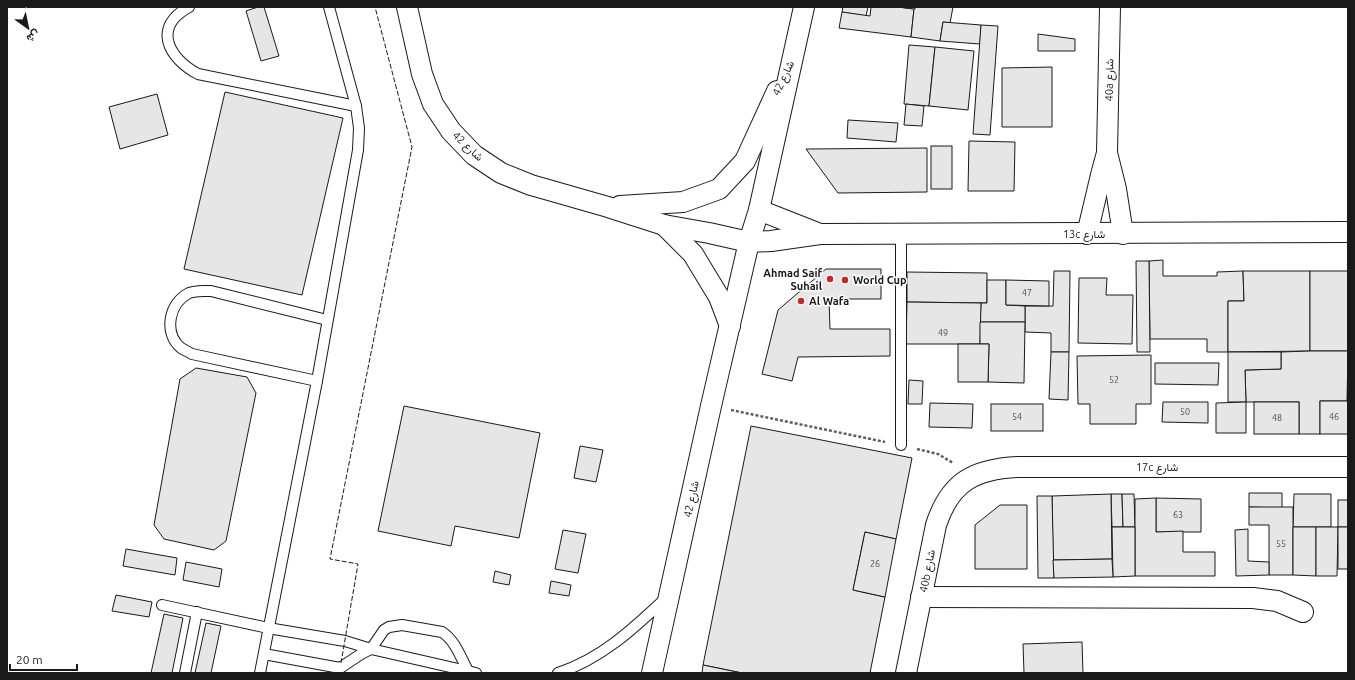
<svg xmlns="http://www.w3.org/2000/svg" width="1355" height="680" font-family="Ubuntu,Vazirmatn,sans-serif">
<style>
.building{fill:#e6e6e6;stroke:#1a1a1a}
.lines{fill:none;stroke-linecap:round;stroke-linejoin:round}
.service-casing{stroke:#1a1a1a;stroke-width:12}
.minor-casing{stroke:#1a1a1a;stroke-width:22}
.path{stroke:#5f5f5f;stroke-width:2.5;stroke-dasharray:3 2;stroke-linecap:butt}
.service{stroke:#fff;stroke-width:10}
.minor{stroke:#fff;stroke-width:20}
.fence{stroke:#1a1a1a;stroke-width:1;stroke-dasharray:5 2;stroke-linecap:butt}
.poi-dot{fill:#c62828;stroke:#fff;stroke-width:1.5}
.labels{text-anchor:middle;dominant-baseline:central;stroke-width:3;stroke-linejoin:round;paint-order:stroke}
.number-label{font-size:9px;fill:#4d4d4d}
.street-label{font-size:11px;fill:#1a1a1a;stroke:#fff}
.poi-label{font-size:11px;font-weight:bold;fill:#1a1a1a;stroke:#fff;text-anchor:start}
</style>
<rect width="100%" height="100%" fill="#fff"/>
<!-- building -->
<g class="building">
<path d="M258,7H264L279,56L261,61L246,11Z"/>
<path d="M843,7H868L866,16L842,12Z"/>
<path d="M871,7H898L914,9L911,37L839,28L842,12L870,16Z"/>
<path d="M898,7H917L914,9Z"/>
<path d="M917,7H953L950,23L943,22L940,41L911,37L914,9Z"/>
<path d="M943,22L981,25L980,44L940,41Z"/>
<path d="M981,25L998,26L990,135L973,134Z"/>
<path d="M1038,34L1075,39V51H1038Z"/>
<path d="M909,45L935,47L929,106L904,104Z"/>
<path d="M935,47L974,51L968,110L929,106Z"/>
<path d="M1052,67V127H1002V68Z"/>
<path d="M225,92L343,118L302,295L184,269Z"/>
<path d="M157,94L168,135L120,149L109,107Z"/>
<path d="M906,104L924,106L922,126L904,125Z"/>
<path d="M848,120L898,123L896,142L847,138Z"/>
<path d="M969,141L1015,142L1014,191H968Z"/>
<rect x="931" y="146" width="21" height="43"/>
<path d="M927,148V192L838,193L806,149Z"/>
<path d="M1163,260V276H1217V272L1243,271L1244,301H1228V352H1207V339H1150L1149,261Z"/>
<path d="M1136,261H1149L1150,352H1137Z"/>
<path d="M826,269H881V299H829L830,329H890V356L798,357L792,381L762,374L778,310Z"/>
<path d="M1054,271H1070L1069,352H1051V333L1025,332V306H1053Z"/>
<path d="M1243,271H1310V351L1228,352V301H1244Z"/>
<rect x="1310" y="271" width="38" height="80"/>
<path d="M907,272L987,273V303L907,302Z"/>
<path d="M1079,278H1107L1106,295H1133L1132,344L1078,343Z"/>
<path d="M987,280H1006V305L1025,306V322H980L981,303H987Z"/>
<path d="M1006,280L1049,281V306L1006,305Z"/>
<path d="M907,302L981,303L980,344H906Z"/>
<path d="M980,322H1025L1024,383L988,382L989,344H980Z"/>
<path d="M958,344H989L988,382H958Z"/>
<path d="M1310,351H1348L1347,401H1320V434H1299V402H1246L1245,370L1281,369V352Z"/>
<path d="M1051,352H1069L1068,400L1049,399Z"/>
<path d="M1228,352H1281V369L1245,370L1246,402H1228Z"/>
<path d="M1151,355V404H1136V424H1090V404H1078L1077,356Z"/>
<path d="M1155,363H1219L1218,385L1155,384Z"/>
<path d="M196,368L247,377L256,393L226,541L214,550L164,539L154,525L180,379Z"/>
<path d="M909,380L923,381L922,404H908Z"/>
<rect x="1320" y="401" width="28" height="33"/>
<path d="M1163,402H1208V423L1162,422Z"/>
<path d="M1246,402V433H1216V403Z"/>
<rect x="1254" y="402" width="45" height="32"/>
<path d="M930,403L973,404L972,428L929,427Z"/>
<rect x="991" y="404" width="52" height="27"/>
<path d="M404,406L540,433L519,538L455,526L451,546L378,531Z"/>
<path d="M751,426L912,458L896,539L865,532L853,590L885,597L870,673H742L703,665Z"/>
<path d="M580,446L603,450L596,482L574,478Z"/>
<path d="M1249,493H1282V508L1249,507Z"/>
<path d="M1111,494H1122L1123,527H1112Z"/>
<path d="M1111,494L1112,559L1053,560L1052,496Z"/>
<path d="M1122,494H1134L1135,527H1123Z"/>
<path d="M1294,494H1331V527H1293Z"/>
<path d="M1037,496H1052L1054,578H1038Z"/>
<path d="M1156,498L1201,499V532H1156Z"/>
<path d="M1156,498V532L1183,531V552H1215V576H1135V499Z"/>
<rect x="1338" y="500" width="10" height="27"/>
<path d="M1000,505H1027V569H975V525Z"/>
<path d="M1249,507H1293V575H1269V525H1249Z"/>
<path d="M1112,527H1135V576L1113,577Z"/>
<path d="M1293,527H1316V576L1293,575Z"/>
<path d="M1316,527H1338L1337,576H1316Z"/>
<rect x="1338" y="527" width="10" height="42"/>
<path d="M1248,529V561L1269,562V575L1236,576L1235,530Z"/>
<path d="M563,530L586,534L578,573L555,569Z"/>
<path d="M865,532L896,539L885,597L853,590Z"/>
<path d="M126,549L177,558L175,575L123,566Z"/>
<path d="M1112,559L1113,577L1054,578L1053,560Z"/>
<path d="M186,562L222,569L219,587L183,580Z"/>
<path d="M495,571L511,575L509,585L493,582Z"/>
<path d="M551,581L571,585L569,596L549,593Z"/>
<path d="M116,595L152,602L149,617L112,611Z"/>
<path d="M164,614L183,618L172,673H151Z"/>
<path d="M206,623L221,626L211,673H195Z"/>
<path d="M1082,642L1083,673H1024L1023,644Z"/>
<path d="M703,665L742,673H702Z"/>
</g>
<g class="lines">
<!-- service casing -->
<g class="service-casing">
<g id="service">
<path d="M189,7C152,27 168,58 198,74L356,106"/>
<path d="M901,234V445"/>
<path d="M317,381L192,354C189,352 184,350 181,348C163,333 169,303 189,293C196,290 203,291 211,291L327,320"/>
<path d="M162,605L268,628L345,641L371,649L476,673"/>
<path d="M264,654L340,668L361,654L371,649L384,630L389,627L402,625L442,632C455,640 461,658 468,671"/>
<path d="M185,673L197,612"/>
<path d="M260,673L317,381L358,150L359,128L356,106L329,7"/>
<path d="M558,673C601,659 633,629 665,599"/>
</g>
</g>
<!-- minor casing -->
<g class="minor-casing">
<g id="minor">
<path d="M407,7L422,74L433,104L451,131L474,155L501,173L531,185L608,207L664,225L709,233L749,242L771,241L820,234L1348,232"/>
<path d="M1110,7L1107,153L1116,189L1123,234"/>
<path d="M620,206L683,202L719,189L745,161L777,91"/>
<path d="M759,210L820,234"/>
<path d="M664,225L693,254L719,297L730,326"/>
<path d="M1087,234L1101,175L1107,153"/>
<path d="M921,597L1253,598L1277,601L1303,612"/>
<path d="M652,673L711,406L749,242L759,210L804,7"/>
<path d="M906,673L936,525C950,482 974,469 1018,467H1348"/>
</g>
</g>
<!-- path -->
<g class="path">
<path d="M731,410L885,442"/>
<path d="M917,449L938,454L953,463"/>
</g>
<!-- service -->
<use href="#service" class="service"/>
<!-- minor -->
<use href="#minor" class="minor"/>
<!-- fence -->
<path class="fence" d="M341,663L358,564L330,559L412,147L375,7"/>
</g>
<!-- markers -->
<g class="poi-dot">
<circle cx="830" cy="279" r="4"/>
<circle cx="845" cy="280" r="4"/>
<circle cx="801" cy="301" r="4"/>
</g>
<g class="labels">
<!-- number labels -->
<g class="number-label">
<text x="1027" y="293">47</text>
<text x="943" y="333">49</text>
<text x="1114" y="380">52</text>
<text x="1185" y="412">50</text>
<text x="1017" y="417">54</text>
<text x="1334" y="417">46</text>
<text x="1277" y="418">48</text>
<text x="1178" y="515">63</text>
<text x="1281" y="544">55</text>
<text x="875" y="564">26</text>
</g>
<!-- street labels -->
<g class="street-label">
<text transform="translate(783 78) rotate(-65)">شارع 42</text>
<text transform="translate(1109 80) rotate(-89)">40a شارع</text>
<text transform="translate(468 146) rotate(43)">شارع 42</text>
<text x="1084" y="234">13c شارع</text>
<text x="1157" y="467">17c شارع</text>
<text transform="translate(691 499) rotate(-78)">شارع 42</text>
<text transform="translate(927 571) rotate(-79)">40b شارع</text>
</g>
<!-- poi labels -->
<g class="poi-label">
<text x="822" y="273" text-anchor="end">Ahmad Saif<tspan x="822" dy="13">Suhail</tspan></text>
<text x="853" y="280">World Cup</text>
<text x="809" y="301">Al Wafa</text>
</g>
</g>
<!-- border -->
<rect width="1355" height="680" fill="none" stroke="#1a1a1a" stroke-width="16"/>
<!-- north arrow -->
<g transform="translate(28 28) rotate(147)" stroke="#ffffff" stroke-width="3" paint-order="stroke">
<path d="M0-3L7 15L0 10L-7 15Z" fill="#1a1a1a"/>
<text y="-6" font-size="11" font-weight="bold" text-anchor="middle" fill="#1a1a1a">ش</text>
</g>
<!-- scale -->
<path d="M10 664v6h67v-6" fill="none" stroke="#1a1a1a" stroke-width="2"/>
<text x="16" y="664" font-size="12" fill="#1a1a1a" stroke="#ffffff" stroke-width="3" paint-order="stroke">20 m</text>
</svg>
